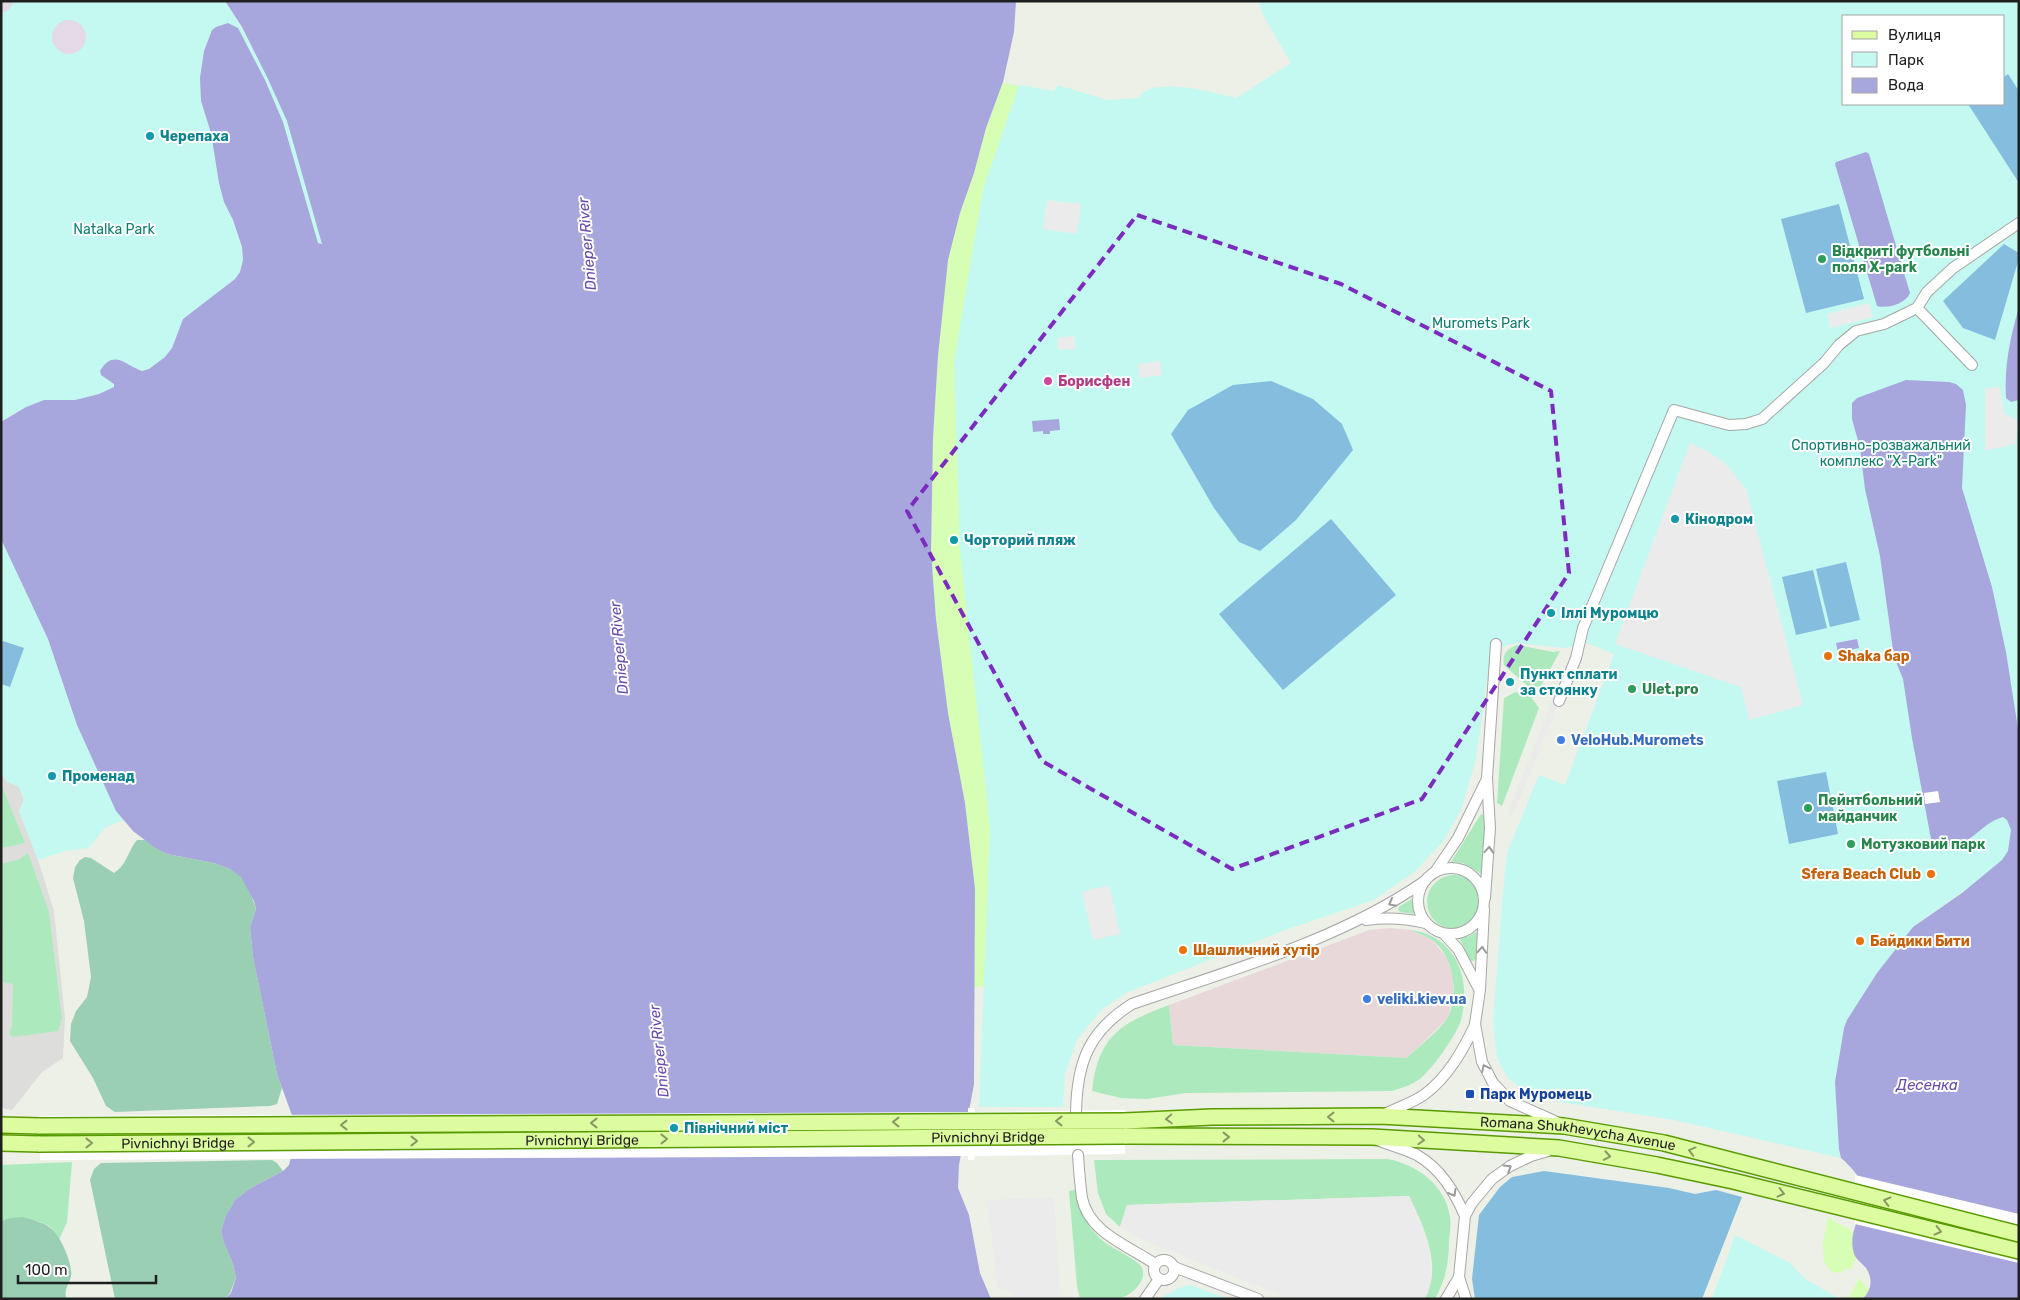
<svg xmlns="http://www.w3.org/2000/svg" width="2020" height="1300" font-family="Rubik,sans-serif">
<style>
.residential{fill:#dddddc}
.industrial{fill:#e9d8d9}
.grass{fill:#aceabd}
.forest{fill:#9bcfb3}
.sand{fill:#d6ffb5}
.park{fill:#c4f9f1;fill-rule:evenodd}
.pitch{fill:#84bdde}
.parking{fill:#ebebeb}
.plaza{fill:#e3dae6}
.water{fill:#a7a7dd}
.pier{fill:#fff}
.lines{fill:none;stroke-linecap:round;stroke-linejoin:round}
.street-casing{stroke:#a6a6a6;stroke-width:12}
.primary-casing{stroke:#589a01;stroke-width:18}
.street{stroke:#fff;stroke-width:10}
.primary{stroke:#ddfb9f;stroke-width:15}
.primary-bridge-casing{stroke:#589a01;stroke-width:18;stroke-linecap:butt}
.primary-bridge{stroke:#ddfb9f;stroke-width:15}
.oneway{stroke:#9a9a9a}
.oneway2{stroke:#889865}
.marked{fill:none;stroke:#7b2cbf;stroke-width:4;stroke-dasharray:10 6;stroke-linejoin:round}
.culture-dot{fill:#0f9aa8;stroke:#fff;stroke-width:2}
.leisure-dot{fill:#2e9e5b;stroke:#fff;stroke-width:2}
.hotel-dot{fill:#d1479c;stroke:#fff;stroke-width:2}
.food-dot{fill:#e8710a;stroke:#fff;stroke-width:2}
.shop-dot{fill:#3f7fe0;stroke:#fff;stroke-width:2}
.transit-dot{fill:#1a4fb4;stroke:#fff;stroke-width:2}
.labels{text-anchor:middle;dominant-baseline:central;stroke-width:4;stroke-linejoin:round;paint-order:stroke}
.culture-label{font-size:14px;font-weight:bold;fill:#0d838f;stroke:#fff;text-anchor:start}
.park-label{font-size:14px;fill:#0c7f6d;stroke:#fff}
.leisure-label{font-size:14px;font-weight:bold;fill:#27864d;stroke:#fff;text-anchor:start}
.hotel-label{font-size:14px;font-weight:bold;fill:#b23c85;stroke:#fff;text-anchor:start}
.food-label{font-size:14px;font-weight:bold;fill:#c56008;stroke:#fff;text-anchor:start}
.shop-label{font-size:14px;font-weight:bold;fill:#366cbe;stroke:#fff;text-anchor:start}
.transit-label{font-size:14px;font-weight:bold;fill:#164399;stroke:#fff;text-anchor:start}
.street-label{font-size:14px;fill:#1f1f1f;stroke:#fff}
.water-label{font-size:15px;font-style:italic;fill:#664caf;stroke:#fff}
</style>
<rect width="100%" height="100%" fill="#ecf0e6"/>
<!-- residential -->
<path class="residential" d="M1,772L6,781L19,786L24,800L19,811L38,860L54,911L65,1018L63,1058L42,1072L12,1110L1,1108Z"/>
<!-- industrial -->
<path class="industrial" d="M1390,928L1411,930L1432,940L1446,957L1453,975V995L1448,1018L1407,1058L1173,1045L1169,1005L1369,930Z"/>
<!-- grass -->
<g class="grass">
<path d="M1518,645L1553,652L1560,651L1541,686L1530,688L1504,665C1502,654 1507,648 1518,645Z"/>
<path d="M1516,692L1531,697L1539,708L1502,806L1497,803L1504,698Z"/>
<path d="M1,784L25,843L1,848Z"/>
<path d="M1481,814L1487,816L1483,875L1463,863L1451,862Z"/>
<path d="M28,853L49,912L62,1019L58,1031L12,1037L9,1033L12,1027L13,984L3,982L1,864L20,859Z"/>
<circle cx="1454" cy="902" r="27"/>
<path d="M1414,898L1416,900L1418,912L1415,914L1400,912L1398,909L1400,906Z"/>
<path d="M1411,930C1456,936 1472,979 1461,1020C1456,1036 1433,1068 1420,1079C1411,1085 1402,1088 1392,1091L1186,1093L1147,1099L1121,1098L1092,1091C1098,1037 1120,1023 1169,1005L1173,1045L1407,1058C1416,1049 1443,1027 1448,1017C1459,994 1454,956 1432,940C1426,936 1417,933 1411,930Z"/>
<path d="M1480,930L1477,959L1474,961L1470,960L1459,937H1467Z"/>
<path d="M1387,1159C1416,1164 1446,1185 1450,1217C1451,1224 1450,1232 1449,1240C1449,1262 1446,1279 1435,1299H1424C1444,1268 1423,1225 1409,1196L1127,1205L1120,1227L1106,1214L1098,1193L1094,1160Z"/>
<path d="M72,1162L67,1222L59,1240C57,1236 55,1232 53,1229C41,1219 15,1216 1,1221V1165Z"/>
<path d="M1075,1190C1080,1205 1083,1221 1094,1232C1106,1247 1124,1252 1138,1263C1153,1276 1132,1296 1118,1299C1106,1300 1091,1299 1080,1299L1077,1286L1069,1191Z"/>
</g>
<!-- forest -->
<g class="forest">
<path d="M137,840H145L167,854L214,863L230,869L241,876L250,891L256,909L250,927L253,957L277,1074L282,1088L277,1104L270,1106L115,1112L106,1106L93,1078L70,1041L71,1024L76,1011L87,997L91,977L84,921L73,878L75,867L80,860L85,857L91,858L114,873C126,866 128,851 137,840Z"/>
<path d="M272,1160L277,1163L283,1171L249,1189L235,1200L226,1215L221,1231L224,1243L233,1264L236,1278L230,1293L225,1299H115L90,1180L94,1169L101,1163Z"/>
<path d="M23,1217C33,1220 45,1223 52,1229C61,1237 73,1265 71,1276C69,1286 64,1287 66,1299H1V1221L10,1218Z"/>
</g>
<!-- sand -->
<g class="sand">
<path d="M1003,83L1038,89L1035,96L993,629L996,983L974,988L975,889L965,803L948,713L936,619L931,552L933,438L938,356L948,260L960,213L974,173L986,128Z"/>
<path d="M1828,1217L1853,1232V1248L1856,1258L1851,1269H1844L1842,1273L1832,1272L1824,1262L1823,1243Z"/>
<path d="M1859,1278L1870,1291L1863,1299H1848Z"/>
</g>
<!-- park -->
<g class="park">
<path d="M1,1H225C249,39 271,79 287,121C301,160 311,202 323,242L321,245L318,243L283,122L265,80L238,28L210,35L202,62L201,101L211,133L224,202L233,220L242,247L243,260L240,272L235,279L183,319L172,348L165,357L149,369L143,371L112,361L103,366L105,378L114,384V387L99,394L75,400H44L26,407L1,422Z"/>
<path d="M1258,1H2019V882H1976L1913,927L1877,973L1856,1006L1844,1028L1835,1082L1841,1158L1674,1120L1548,1100L1528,1094L1508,1078L1497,1058L1493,1022L1505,868L1508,850L1539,775L1565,785L1614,654L1587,643L1565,648L1515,643L1491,650L1476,759L1461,810L1443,842L1414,872L1374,900L1288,929L1128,992L1101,1010L1077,1040L1065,1074L1063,1107H979L990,829L960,550L954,362L983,189L1019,85L1054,91L1058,85L1107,100L1138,98C1153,75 1214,93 1236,98L1291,63L1264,17ZM1844,16H2004V104H1844Z"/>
<path d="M1,539L48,639L77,725L110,797L123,820L105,828L88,848L65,851L38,860L19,811L24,800L19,787L6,781L1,772Z"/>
<path d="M1735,1235L1790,1263L1805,1279L1840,1299H1712Z"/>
<path d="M1190,1285L1229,1299H1159L1179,1288Z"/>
</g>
<!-- pitch -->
<g class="pitch">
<path d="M2008,74L2019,91V183L1968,104H2004V77Z"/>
<path d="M1839,204L1864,299L1806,313L1781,219Z"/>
<path d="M2004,244L2019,253V258L1995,340L1963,328L1943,301Z"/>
<path d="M1271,381L1313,399L1342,424L1353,450L1296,520L1260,551L1239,542L1214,508L1171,434L1188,410L1233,385Z"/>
<path d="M1331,519L1396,595L1283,690L1219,614Z"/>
<path d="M1846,562L1860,620L1830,627L1816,569Z"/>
<path d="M1813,570L1827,628L1796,635L1782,577Z"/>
<path d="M3,641L24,648L10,687L1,684V646Z"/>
<path d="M1826,772L1838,834L1789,844L1777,781Z"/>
<path d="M1544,1171L1669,1188L1695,1194L1716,1190L1742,1197L1702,1299H1475L1472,1279L1479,1215L1500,1187L1512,1177Z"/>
</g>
<!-- parking -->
<g class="parking">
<path d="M1047,200L1081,204L1077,234L1043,229Z"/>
<path d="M1869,303L1873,317L1831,328L1827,314Z"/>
<path d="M1074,336L1076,349L1058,350V338Z"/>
<path d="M1160,361L1162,375L1140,378L1138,364Z"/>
<path d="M2000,387L2004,413L2018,421L2015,444L1985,451V388Z"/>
<path d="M1690,443L1709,452L1725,463L1746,489L1803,705L1749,720L1741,687L1615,644Z"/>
<path d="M1553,698L1560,701L1513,815L1508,813Z"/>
<path d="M1109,885L1120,934L1093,940L1082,892Z"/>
<path d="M1409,1196L1421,1222L1428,1245L1432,1274L1428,1293L1424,1299H1291L1141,1239L1120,1227L1127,1205Z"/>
<path d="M1054,1197L1060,1299H1014L1010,1292L999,1289L995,1269L988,1200Z"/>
</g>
<!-- plaza -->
<g class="plaza">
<path d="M1,1H14L9,10L1,13Z"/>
<circle cx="69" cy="37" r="17"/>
</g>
<!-- water -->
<g class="water">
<path d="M225,1H1016L1014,32L1003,82L986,128L974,173L960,213L948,260L938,356L933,438L931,552L936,619L948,713L965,803L975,889L974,1084L959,1165L958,1188L969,1215L980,1273L991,1299H225L231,1293L236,1278L233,1264L224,1243L221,1231L226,1215L235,1200L249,1189L283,1171L289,1165L294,1145L293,1118L277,1074L253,957L250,927L256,909L254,901L241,877L230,869L214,863L167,854L154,847L133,831L116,811L77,725L48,639L1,539V422L26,407L44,400H75L99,394L114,387V384L101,375L100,371C114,348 126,366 142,371L149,369L165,357L172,348L183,319L235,279L240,272L243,260L242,247L233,220L224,202L219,183L211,133L201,101L200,78L204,51L212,30L216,27L228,23L238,28L265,80L283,122L318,243L322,244L287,121L268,79L242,27Z"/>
<path d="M1866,152L1869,154L1910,293C1905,304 1888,309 1877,306L1835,164L1836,162Z"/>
<path d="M2019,307V400L2011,402L2006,398C2004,366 2010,338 2019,307Z"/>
<path d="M1906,380L1949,382L1956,384L1963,390L1966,405L1962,488L1992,587L2006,652L2019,735V1299H1863C1872,1289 1873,1279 1866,1268C1863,1264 1858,1261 1855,1256C1849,1242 1854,1229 1859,1215C1860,1210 1862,1186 1860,1181C1859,1175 1846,1162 1841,1158L1839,1149L1835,1082L1844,1028L1847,1020L1877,973L1913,927L1962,893L2002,860L2008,851L2011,830L2007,820L2003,817C1978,824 1970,851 1937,846L1931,839L1912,738L1903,679L1894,657L1880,556L1865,489L1860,448L1852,419V403L1857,398Z"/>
<path d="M1059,419L1060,430L1050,431V434H1043V431L1033,432L1032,421Z"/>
<path d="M1857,639L1859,648L1838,653L1836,643Z"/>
</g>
<!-- pier -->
<g class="pier">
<path d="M1938,791L1940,802L1925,804L1924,793Z"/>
<path d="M968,1108H974L975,1112L1125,1110V1154L975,1156L974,1160H968V1156L40,1160V1116L968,1112Z"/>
<path d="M1855,1175L2019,1214V1263L1855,1224Z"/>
</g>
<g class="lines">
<!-- street casing -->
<g class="street-casing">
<g id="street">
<path d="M1917,308L1972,365"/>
<path d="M1559,701L1576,658L1583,628L1674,410L1729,425L1746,424L1762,419L1824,363L1839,345L1856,331L1884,324L1917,308L1927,292L1953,268L2019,223"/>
<circle cx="1451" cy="901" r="33"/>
<path d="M1435,872L1458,838L1486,781"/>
<path d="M1485,898L1490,828L1487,778L1496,644"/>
<path d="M1484,909L1480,990L1475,1024L1482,1062L1493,1083L1510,1101L1559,1123"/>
<path d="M1366,920C1387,917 1404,918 1426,923"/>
<path d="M1444,934L1458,949L1479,989"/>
<path d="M1076,1112C1077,1062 1089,1031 1132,1004C1231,970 1338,941 1425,881"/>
<path d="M1383,1115C1396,1108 1413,1103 1425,1094C1448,1077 1463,1050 1475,1025"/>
<path d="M1380,1141C1392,1146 1405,1149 1417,1155C1441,1169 1454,1191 1465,1216"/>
<path d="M1078,1155C1079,1170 1080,1184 1082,1198C1089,1233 1129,1246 1155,1264"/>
<circle cx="1164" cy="1270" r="10"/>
<path d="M1174,1267L1258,1299"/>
<path d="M1145,1299L1159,1279"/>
<path d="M1446,1299L1459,1277"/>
<path d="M1466,1299L1459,1277L1465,1216L1472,1203L1492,1179L1510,1166L1531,1156L1548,1151"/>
</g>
</g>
<!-- primary casing -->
<g class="primary-casing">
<g id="primary">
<path id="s1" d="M1125,1121L1212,1117L1380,1116L1564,1126L1664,1143L2019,1234"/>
<path d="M1,1125L40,1126"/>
<path d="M1125,1136L1372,1137L1559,1148L1657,1165L1733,1181L2019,1251"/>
<path d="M1,1143L40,1144"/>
</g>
</g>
<!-- street -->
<use href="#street" class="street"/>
<!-- primary -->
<use href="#primary" class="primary"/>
<!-- primary-bridge casing -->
<g class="primary-bridge-casing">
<g id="primary-bridge">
<path d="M40,1126L1125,1121"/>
<path id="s2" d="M40,1144L1125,1136"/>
</g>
</g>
<!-- primary-bridge -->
<use href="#primary-bridge" class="primary-bridge"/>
</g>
<!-- one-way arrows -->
<defs><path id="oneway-chevron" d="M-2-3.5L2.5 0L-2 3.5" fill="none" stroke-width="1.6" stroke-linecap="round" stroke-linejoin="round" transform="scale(1.25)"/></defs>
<g class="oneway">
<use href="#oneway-chevron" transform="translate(1489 850) rotate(-86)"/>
<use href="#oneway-chevron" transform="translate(1392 903) rotate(151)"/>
<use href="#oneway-chevron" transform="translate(1482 950) rotate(-86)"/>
<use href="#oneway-chevron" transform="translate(1485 1068) rotate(-116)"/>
<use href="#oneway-chevron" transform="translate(1508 1168) rotate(-32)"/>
<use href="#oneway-chevron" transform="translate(1453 1193) rotate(60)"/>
</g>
<g class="oneway2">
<use href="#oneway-chevron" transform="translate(1331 1117) rotate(180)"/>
<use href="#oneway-chevron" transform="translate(1169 1119) rotate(177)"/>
<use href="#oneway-chevron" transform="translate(1059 1121) rotate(180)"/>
<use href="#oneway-chevron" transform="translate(896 1122) rotate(180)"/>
<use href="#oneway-chevron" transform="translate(594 1123) rotate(180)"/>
<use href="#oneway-chevron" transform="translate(344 1125) rotate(180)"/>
<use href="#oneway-chevron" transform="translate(1226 1137)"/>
<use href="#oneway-chevron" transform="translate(664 1139)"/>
<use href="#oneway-chevron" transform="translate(1421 1140) rotate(3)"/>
<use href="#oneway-chevron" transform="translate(414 1141)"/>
<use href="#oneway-chevron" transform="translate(251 1142)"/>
<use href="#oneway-chevron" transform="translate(89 1143)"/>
<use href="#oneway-chevron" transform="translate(1692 1151) rotate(-165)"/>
<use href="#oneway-chevron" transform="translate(1607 1156) rotate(10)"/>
<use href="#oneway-chevron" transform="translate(1781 1193) rotate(14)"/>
<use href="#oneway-chevron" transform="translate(1887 1201) rotate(-166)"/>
<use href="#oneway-chevron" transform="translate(1938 1231) rotate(14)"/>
</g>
<!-- marked area -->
<path class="marked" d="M1137,215L1341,284L1551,391L1569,573L1422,799L1232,869L1042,761L907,511Z"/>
<!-- markers -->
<g class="culture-dot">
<circle cx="150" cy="136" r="5"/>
<circle cx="1675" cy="519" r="5"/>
<circle cx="954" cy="540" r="5"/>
<circle cx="1551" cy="613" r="5"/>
<circle cx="1510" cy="682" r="5"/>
<circle cx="52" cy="776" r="5"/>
<circle cx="674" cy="1128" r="5"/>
</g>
<g class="leisure-dot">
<circle cx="1822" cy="259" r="5"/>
<circle cx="1632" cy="689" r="5"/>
<circle cx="1808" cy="808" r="5"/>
<circle cx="1851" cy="844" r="5"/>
</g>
<circle class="hotel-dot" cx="1048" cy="381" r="5"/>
<g class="food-dot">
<circle cx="1828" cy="656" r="5"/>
<circle cx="1931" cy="874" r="5"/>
<circle cx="1860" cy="941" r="5"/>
<circle cx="1183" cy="950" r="5"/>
</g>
<g class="shop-dot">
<circle cx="1561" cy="740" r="5"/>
<circle cx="1367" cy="999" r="5"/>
</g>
<rect class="transit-dot" x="1465" y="1089" width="10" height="10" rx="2.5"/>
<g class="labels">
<!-- culture labels -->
<g class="culture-label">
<text x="160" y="136">Черепаха</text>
<text x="1685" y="519">Кінодром</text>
<text x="964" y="540">Чорторий пляж</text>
<text x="1561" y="613">Іллі Муромцю</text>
<text x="1520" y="674">Пункт сплати<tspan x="1520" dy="16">за стоянку</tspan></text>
<text x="62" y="776">Променад</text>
<text x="684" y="1128">Північний міст</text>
</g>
<!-- park labels -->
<g class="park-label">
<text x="114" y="229">Natalka Park</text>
<text x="1481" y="323">Muromets Park</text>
<text x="1881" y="445">Спортивно-розважальний<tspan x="1881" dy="16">комплекс "Х-Park"</tspan></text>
</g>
<!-- leisure labels -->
<g class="leisure-label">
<text x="1832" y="251">Відкриті футбольні<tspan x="1832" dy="16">поля X-park</tspan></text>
<text x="1642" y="689">Ulet.pro</text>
<text x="1818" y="800">Пейнтбольний<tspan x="1818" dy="16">майданчик</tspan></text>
<text x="1861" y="844">Мотузковий парк</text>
</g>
<!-- hotel labels -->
<g class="hotel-label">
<text x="1058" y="381">Борисфен</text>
</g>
<!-- food labels -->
<g class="food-label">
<text x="1838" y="656">Shaka бар</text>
<text x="1921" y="874" text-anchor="end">Sfera Beach Club</text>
<text x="1870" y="941">Байдики Бити</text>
<text x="1193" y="950">Шашличний хутір</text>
</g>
<!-- shop labels -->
<g class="shop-label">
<text x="1571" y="740">VeloHub.Muromets</text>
<text x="1377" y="999">veliki.kiev.ua</text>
</g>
<!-- transit labels -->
<g class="transit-label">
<text x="1480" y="1094">Парк Муромець</text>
</g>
<!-- street labels -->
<g class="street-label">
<text stroke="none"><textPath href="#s1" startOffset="454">Romana Shukhevycha Avenue</textPath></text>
<text stroke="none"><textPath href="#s2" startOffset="948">Pivnichnyi Bridge</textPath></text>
<text stroke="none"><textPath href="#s2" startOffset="542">Pivnichnyi Bridge</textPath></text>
<text stroke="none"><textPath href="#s2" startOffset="138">Pivnichnyi Bridge</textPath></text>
</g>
<!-- water labels -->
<g class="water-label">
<text transform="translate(587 244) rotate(-95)">Dnieper River</text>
<text transform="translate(619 648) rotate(-95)">Dnieper River</text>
<text transform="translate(659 1051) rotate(-96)">Dnieper River</text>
<text x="1927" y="1085">Десенка</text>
</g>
</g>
<!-- border -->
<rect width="2020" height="1300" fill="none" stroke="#1f1f1f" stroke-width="5"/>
<!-- legend -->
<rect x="1842" y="15" width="162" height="90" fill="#ffffff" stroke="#a5a5a5"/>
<rect x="1852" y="31" width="25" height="8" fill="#ddfb9f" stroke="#a5a5a5"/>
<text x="1888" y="40" font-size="15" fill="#1f1f1f">Вулиця</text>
<rect x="1852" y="52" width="25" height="15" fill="#c4f9f1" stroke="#a5a5a5"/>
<text x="1888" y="65" font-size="15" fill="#1f1f1f">Парк</text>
<rect x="1852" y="78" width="25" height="15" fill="#a7a7dd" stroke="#a5a5a5"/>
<text x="1888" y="90" font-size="15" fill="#1f1f1f">Вода</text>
<!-- scale -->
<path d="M18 1275v8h138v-8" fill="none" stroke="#1f1f1f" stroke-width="2.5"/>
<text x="25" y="1275" font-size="15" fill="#1f1f1f" stroke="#ffffff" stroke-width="4" paint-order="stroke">100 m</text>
</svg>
